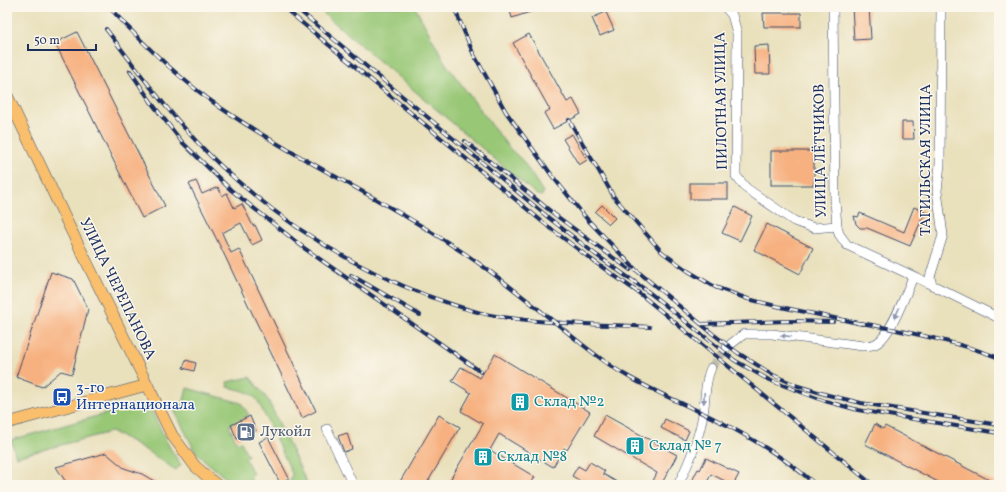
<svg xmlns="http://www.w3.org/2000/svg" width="1006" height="492" font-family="Vollkorn,serif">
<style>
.green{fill:#98c776;stroke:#5a7b6a}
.building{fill:#f7b180}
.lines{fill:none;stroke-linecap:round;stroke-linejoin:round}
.minor-tunnel{stroke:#c0bda9;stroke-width:9;stroke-dasharray:9 4.5;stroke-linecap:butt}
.minor-casing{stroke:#3a4a6c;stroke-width:10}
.major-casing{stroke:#3a4a6c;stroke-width:12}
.minor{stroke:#fff;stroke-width:9}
.major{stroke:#f9bf6d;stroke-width:11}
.rail-casing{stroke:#1b2f5e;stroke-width:4}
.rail{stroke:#fbf7ec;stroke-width:2.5;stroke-dasharray:8;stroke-linecap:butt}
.oneway{fill:#8d97ae}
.labels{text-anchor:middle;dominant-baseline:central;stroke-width:3;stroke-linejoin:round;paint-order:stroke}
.street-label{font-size:15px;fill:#1b2f5e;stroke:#fbf7ec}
.transit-label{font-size:15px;fill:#164399;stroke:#fbf7ec;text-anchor:start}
.culture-label{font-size:15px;fill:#0d838f;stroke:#fbf7ec;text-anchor:start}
.service-label{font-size:15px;fill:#4e5e75;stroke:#fbf7ec;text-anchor:start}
</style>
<rect width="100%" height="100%" fill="#fbf7ec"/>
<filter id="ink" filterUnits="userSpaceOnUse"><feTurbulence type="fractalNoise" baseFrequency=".025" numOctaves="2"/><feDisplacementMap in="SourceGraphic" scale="8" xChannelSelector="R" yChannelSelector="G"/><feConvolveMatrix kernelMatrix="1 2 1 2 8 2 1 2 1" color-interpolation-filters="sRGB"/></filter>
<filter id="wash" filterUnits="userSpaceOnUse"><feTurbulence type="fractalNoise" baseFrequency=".012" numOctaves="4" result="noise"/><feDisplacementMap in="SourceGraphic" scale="16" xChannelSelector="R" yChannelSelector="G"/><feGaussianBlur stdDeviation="0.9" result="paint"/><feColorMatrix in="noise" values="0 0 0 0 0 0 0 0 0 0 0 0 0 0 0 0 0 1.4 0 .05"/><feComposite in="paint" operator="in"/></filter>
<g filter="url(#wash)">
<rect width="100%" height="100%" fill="#e9e0bc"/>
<!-- green -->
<g class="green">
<path d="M316,7H415L446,64L509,148L523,161L543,192L542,196L537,195Z"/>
<path d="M250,377L268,400L308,485H292L290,481L292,474L291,471L258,401C250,391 240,390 228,387L227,382Z"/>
<path d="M187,388L241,403L249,415L229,426L236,441L239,443L241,442L248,456L245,458L253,473L250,476L253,485H256H240L223,476L203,459L195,451L172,406L182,408Z"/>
<path d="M137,405H146L150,408L170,448L181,465L176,470C160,460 127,436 110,432L16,457L11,440Z"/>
</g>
<g id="blocks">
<!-- building -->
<g class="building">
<path d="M509,7H542V8L512,18Z"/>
<path d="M852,7H869L871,39L854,40Z"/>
<path d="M606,12L614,30L600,36L592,18Z"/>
<path d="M763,13H801V27H764Z"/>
<path d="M77,32L165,206L142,218L55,43Z"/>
<path d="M529,34L567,102L573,99L581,114L553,129L544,113L550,110L513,43Z"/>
<path d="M769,45L770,74H755L754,46Z"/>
<path d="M902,122H913L914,139H902Z"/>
<path d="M572,134L587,160L579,165L563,139Z"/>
<rect x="771" y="151" width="43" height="34"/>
<path d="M196,181L202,194L218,187L222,196L227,193L234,208L242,204L253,226L255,225L262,240L252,245L241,223L222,233L231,253L239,249L316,411L302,418L223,252L189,184Z"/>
<rect x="690" y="183" width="38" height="16"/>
<path d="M602,205L615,218L609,224L595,212Z"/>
<path d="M735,207L752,216L740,241L722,233Z"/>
<path d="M914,207L925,212L910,246L867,228H860L856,224L854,216L858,217L860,213L904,232Z"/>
<path d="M767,224L813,248L800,274L754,250Z"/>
<path d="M51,272L73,279L88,309L72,374L61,371L42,387L16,377Z"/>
<path d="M495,354L590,412L567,450L564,448L553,467L499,434L490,450L535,477L530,485H447L483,424L461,411L471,393L452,381L461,367L480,378Z"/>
<path d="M186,360L196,363L194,371L183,368Z"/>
<path d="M439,415L460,427L426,485H398Z"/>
<path d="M605,415L677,455L661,485H651L657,473L594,436Z"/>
<path d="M250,416L256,431L237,439L231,425Z"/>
<path d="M665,419L689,431L685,440L661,428Z"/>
<path d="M875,424L883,429L885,426L999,485H944L865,444Z"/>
<path d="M347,433L352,449L344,452L338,436Z"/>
<path d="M268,437L289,478L280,483L259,442Z"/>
<path d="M106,453L124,468L142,474L161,485H68L56,467Z"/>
<path d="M706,458L739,474L733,485L711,474L706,485H690L698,469L700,470Z"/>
<path d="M590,462L605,471L603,474L622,485H583L578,482L579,480L572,476L578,466L585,470Z"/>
</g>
</g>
</g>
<g filter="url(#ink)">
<use href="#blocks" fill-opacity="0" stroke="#3a4a6c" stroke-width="1"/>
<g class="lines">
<!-- minor-tunnel -->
<path class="minor-tunnel" d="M711,368L727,347"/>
<!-- minor casing -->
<g class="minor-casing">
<g id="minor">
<path d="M725,7L732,15L737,33L736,176L746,188L794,221L814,228L837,226"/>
<path d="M833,7L835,201L837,226L839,234L847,245L932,285"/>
<path d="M941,7L940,164L937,191L943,235L930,277L932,285L999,318"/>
<path d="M727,347L744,334H772L863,346C867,345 872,346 875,344C890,338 906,293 913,277"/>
<path d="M327,429L353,485"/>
<path d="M678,485C689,463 699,439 703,414C706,398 704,383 711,368"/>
</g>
</g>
<!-- major casing -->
<g class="major-casing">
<g id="major">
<path d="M7,95L69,226L172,435L195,466L217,485"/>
<path d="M7,423L147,385"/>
</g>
</g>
<!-- minor -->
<use href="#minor" class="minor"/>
<!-- major -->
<use href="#major" class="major"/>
<!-- rail casing -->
<g class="rail-casing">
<g id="rail">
<path d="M109,7C143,44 179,79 221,108C294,158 376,195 450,244C488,268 522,296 557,324C578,341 599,359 622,373C652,391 684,404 715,419C750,437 786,458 816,485"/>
<path d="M283,7L545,224L592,260L639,293L873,485"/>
<path d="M295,7L549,218L595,254L650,293L734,360L769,380L825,401L858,410L999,433"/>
<path d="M454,7L473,53L506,112L553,177L587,219L636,270L713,334L738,353L773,375L798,386L828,395L861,403L999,425"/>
<path d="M106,29C142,76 178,126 221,166C281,222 352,267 428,296C448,303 469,311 490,315C543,324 597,324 650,327"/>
<path d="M130,71L154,106L182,142L231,190L304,248L481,372"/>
<path d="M569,120L614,197L662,252L688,271L715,287L748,299L776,306L863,324"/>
<path d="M465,141L554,214L630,270"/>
<path d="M351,275L420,315"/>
<path d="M857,323C873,324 890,329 906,332C938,339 969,346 999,358"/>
<path d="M701,324L788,321L833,322"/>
</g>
</g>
<!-- rail -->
<use href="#rail" class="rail"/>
</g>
<!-- one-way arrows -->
<defs><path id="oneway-solid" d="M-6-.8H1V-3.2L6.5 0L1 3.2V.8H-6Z"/></defs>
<g class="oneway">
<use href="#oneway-solid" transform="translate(897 313) rotate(114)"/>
<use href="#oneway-solid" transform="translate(786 336) rotate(-173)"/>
<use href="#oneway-solid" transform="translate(704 398) rotate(92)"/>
</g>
</g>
<!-- icons -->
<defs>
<g id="bus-square" transform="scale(1)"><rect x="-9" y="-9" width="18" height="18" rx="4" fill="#1a4fb4" stroke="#fbf7ec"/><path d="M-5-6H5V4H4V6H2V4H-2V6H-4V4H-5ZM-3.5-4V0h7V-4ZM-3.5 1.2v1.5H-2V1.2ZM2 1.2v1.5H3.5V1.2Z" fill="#fff"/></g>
<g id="building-square" transform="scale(1)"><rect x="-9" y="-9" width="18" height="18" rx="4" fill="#0f9aa8" stroke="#fbf7ec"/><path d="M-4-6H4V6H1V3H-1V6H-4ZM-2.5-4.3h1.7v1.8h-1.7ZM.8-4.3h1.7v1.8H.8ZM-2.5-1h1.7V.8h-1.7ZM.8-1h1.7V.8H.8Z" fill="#fff"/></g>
<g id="fuel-square" transform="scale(1)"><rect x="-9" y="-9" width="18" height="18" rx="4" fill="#5c6f8a" stroke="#fbf7ec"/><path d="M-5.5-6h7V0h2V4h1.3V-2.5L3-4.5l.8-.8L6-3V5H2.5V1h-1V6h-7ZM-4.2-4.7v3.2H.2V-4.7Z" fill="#fff"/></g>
</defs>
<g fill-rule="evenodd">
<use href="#bus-square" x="62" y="397"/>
<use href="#building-square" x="520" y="402"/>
<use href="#fuel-square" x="246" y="432"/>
<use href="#building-square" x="635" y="446"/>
<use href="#building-square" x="483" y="457"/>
</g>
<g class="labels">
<!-- street labels -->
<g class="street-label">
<text transform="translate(722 101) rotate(-91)">ПИЛОТНАЯ УЛИЦА</text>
<text transform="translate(821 151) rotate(-91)">УЛИЦА ЛЁТЧИКОВ</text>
<text transform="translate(926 160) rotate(-90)">ТАГИЛЬСКАЯ УЛИЦА</text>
<text transform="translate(117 289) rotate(64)">УЛИЦА ЧЕРЕПАНОВА</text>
</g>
<!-- transit labels -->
<g class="transit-label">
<text x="76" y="388">3-го<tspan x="76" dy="17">Интернационала</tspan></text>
</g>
<!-- culture labels -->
<g class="culture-label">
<text x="534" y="402">Склад №2</text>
<text x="649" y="446">Склад № 7</text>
<text x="497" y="457">Склад №8</text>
</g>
<!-- service labels -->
<g class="service-label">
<text x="260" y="432">Лукойл</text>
</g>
</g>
<!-- margin -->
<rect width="1006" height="492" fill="none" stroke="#fbf7ec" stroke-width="24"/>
<!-- scale -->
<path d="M28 44v6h68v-6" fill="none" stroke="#1b2f5e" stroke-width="2"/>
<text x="34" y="44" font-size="12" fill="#1b2f5e" stroke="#fbf7ec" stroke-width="3" paint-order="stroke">50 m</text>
</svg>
